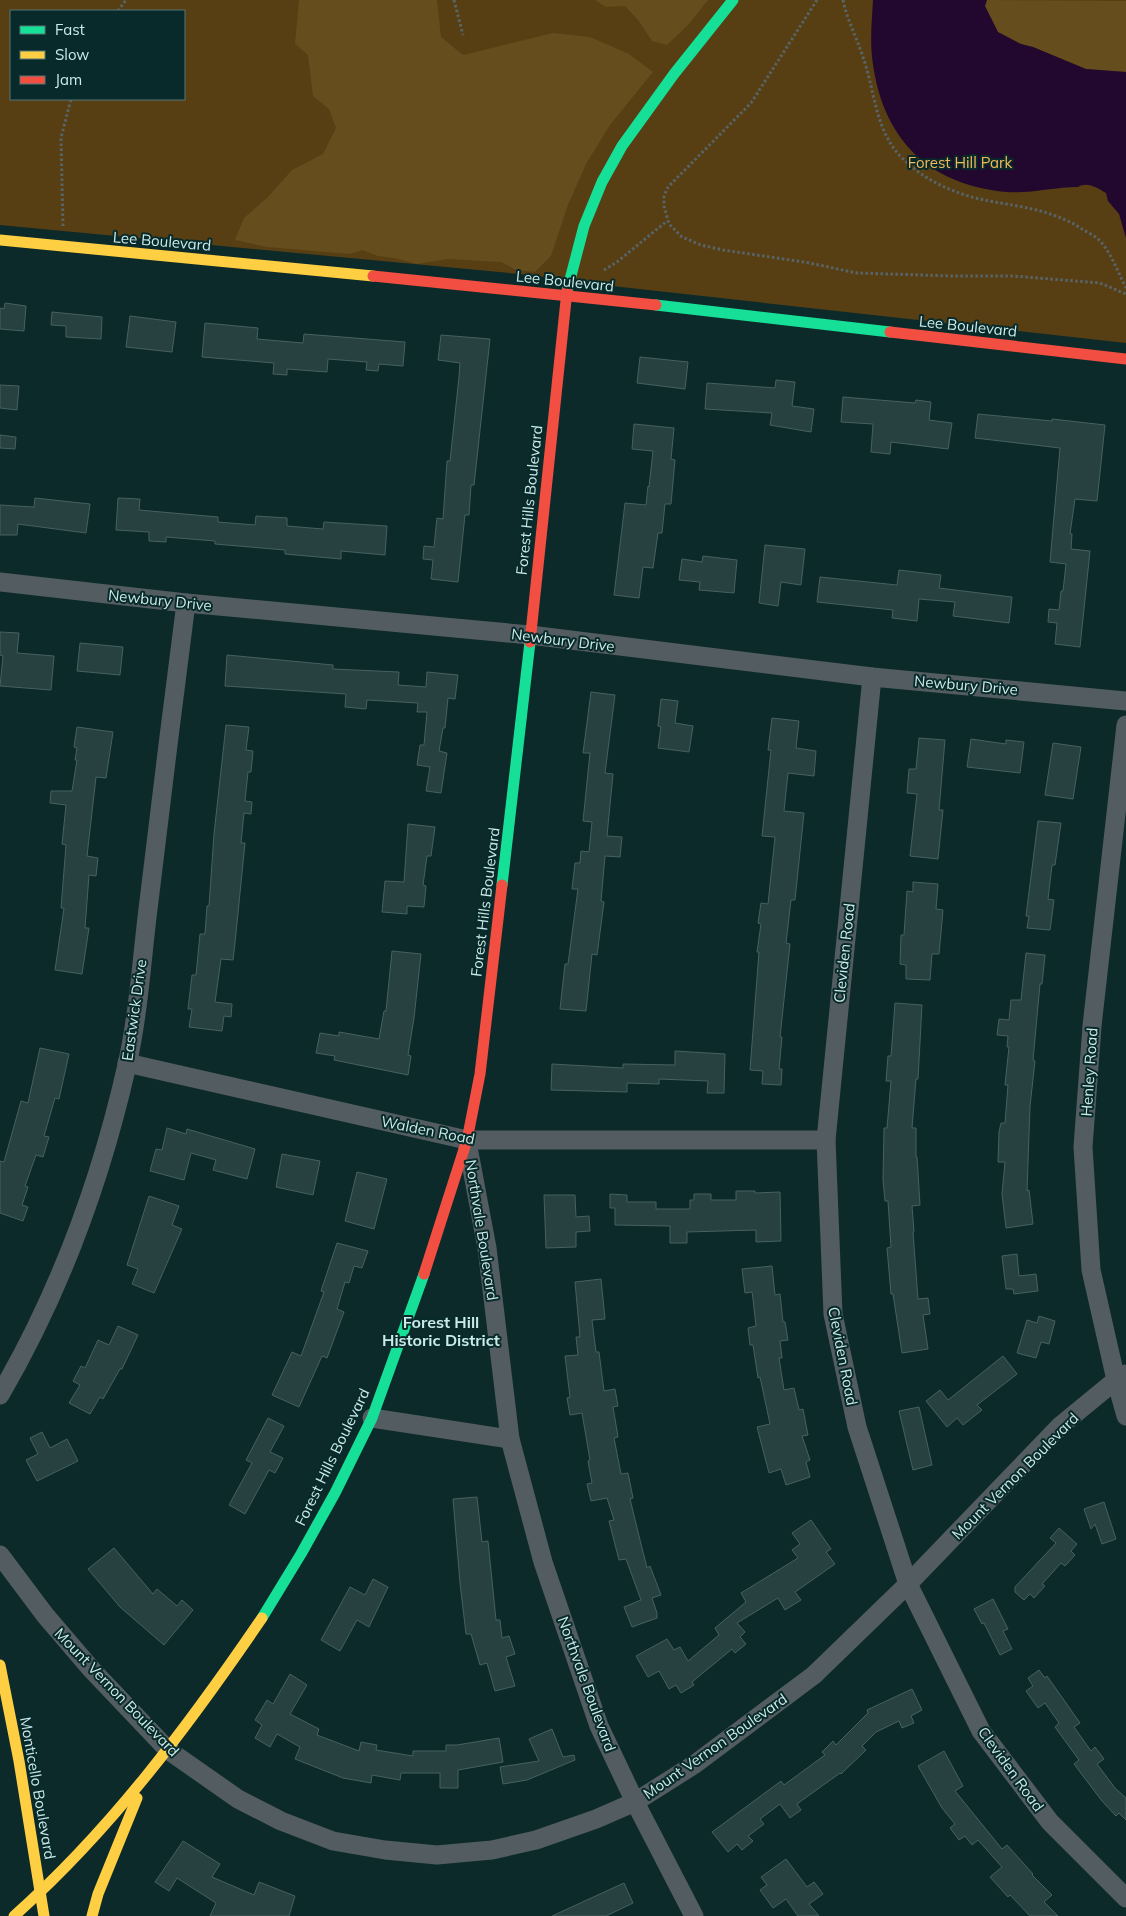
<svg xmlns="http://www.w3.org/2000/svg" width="1126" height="1916" font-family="Mulish,sans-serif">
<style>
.green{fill:#573f13;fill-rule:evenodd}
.forest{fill:#664d1e}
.water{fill:#22082f}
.building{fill:#274141;stroke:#476060}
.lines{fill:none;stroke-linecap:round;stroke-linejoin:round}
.path{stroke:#586467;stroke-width:3;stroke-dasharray:2.5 2.5;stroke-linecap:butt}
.street{stroke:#535d61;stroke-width:19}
.fast{stroke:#16e098;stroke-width:11}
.slow{stroke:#ffcf43;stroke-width:11}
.jam{stroke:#f24e42;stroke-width:11}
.labels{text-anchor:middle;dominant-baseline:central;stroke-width:4;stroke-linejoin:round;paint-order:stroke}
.park-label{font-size:15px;fill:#f8b858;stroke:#082a2a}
.street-label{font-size:15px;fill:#cbeae9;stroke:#082a2a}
.neighbourhood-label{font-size:16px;font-weight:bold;fill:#cbeae9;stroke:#082a2a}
</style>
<rect width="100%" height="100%" fill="#0d2a2a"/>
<!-- green -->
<path class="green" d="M0,0H1126V343L612,286L530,275L0,225ZM11,11H184V99H11Z"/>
<!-- forest -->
<g class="forest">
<path d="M299,0H437L441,37L463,55L553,33L590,37L629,54L653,72L610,125L586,164L568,205L551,256L535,272L516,270L501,262L448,259L417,264L394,258L378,256L362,250L350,254L267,247L235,240L244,218L268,197L292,170L323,154L336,128L329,109L313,96L308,55L295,44Z"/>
<path d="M595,0H708L689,24L667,45L652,41L639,21L625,6L606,7Z"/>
<path d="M987,0L1126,1V72L1086,69L1033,47L1021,44L998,32L985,6Z"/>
</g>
<!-- water -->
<path class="water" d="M873,0H987L985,6L998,32L1021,44L1033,47L1086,69L1126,72V238L1119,214L1108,201L1106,193C1098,188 1087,181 1078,187C1054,187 1030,194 1006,192C926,184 881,137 872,57C870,38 872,19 873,0Z"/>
<!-- building -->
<g class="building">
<path d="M5,303L26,306L24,331L0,329V308L4,309Z"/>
<path d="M52,312L102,317L101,339L66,337V326L51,325Z"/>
<path d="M130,316L176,322L172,352L126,347Z"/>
<path d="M205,323L258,328L257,339L303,343L304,334L405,342L403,366L379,364L378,371L366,370L367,362L328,359L327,372L287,369V375L273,374L274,363L202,357Z"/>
<path d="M441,335L490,339L474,485H471L469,515H465L458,582L431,579L433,560L423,559L424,546L434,547L437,518L443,519L447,461H450L459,377L460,363L438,360Z"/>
<path d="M640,357L688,362L685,389L637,383Z"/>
<path d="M776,380L795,382L792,406L814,409L811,432L770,425L772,413L705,409L707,383L775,388Z"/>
<path d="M0,385L19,386L17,410L0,408Z"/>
<path d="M843,397L915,403L916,400L931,402L929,420L952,423L948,449L891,442L890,454L871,452L873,424L841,422Z"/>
<path d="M978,414L1052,421V419L1105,425L1097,501L1075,499L1070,534H1072L1071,549L1090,551L1080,647L1055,644L1057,623L1048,622L1049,609L1059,610L1061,591H1063L1066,564L1050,562L1060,448L975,438Z"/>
<path d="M634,424L674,428L671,459L675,460L671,504H665L662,533H658L653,568L643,567L639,598L614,595L625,503L646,505L648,486L649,487L653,451L632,449Z"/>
<path d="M0,435L16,437L15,449L0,448Z"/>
<path d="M35,498L90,504L86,533L18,524L17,535H0V505L34,507Z"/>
<path d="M118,498L140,499L139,510L218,517V522L255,525L256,516L287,518V526L323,529L324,522L387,526L385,555L341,551V559L285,554V550L215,544V541L166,537V542L149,541V532L116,530Z"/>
<path d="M765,545L805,549L801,585L781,582L778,606L759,603Z"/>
<path d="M703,556L737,560L734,593L699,590L700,582L679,580L682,559L702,562Z"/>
<path d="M899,570L941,575L939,588L1012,597L1009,623L953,616L955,602L919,599L917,621L892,618L893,610L817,602L820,577L897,585Z"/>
<path d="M0,632L19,633L17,653L54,656L51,690L0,686L3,656L0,655Z"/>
<path d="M80,643L123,647L120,675L77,671Z"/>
<path d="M227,655L333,665V669L399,672L398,685L426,687L427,672L458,675L455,699L448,698L445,728H443L439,751L447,753L441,793L426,791L430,767L417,765L420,745H424L427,712H417L418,703L367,700L366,709L345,707L346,694L225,686Z"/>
<path d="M591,692L615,695L605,773L613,774L607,836L622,837L620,857L605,856L601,901L604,902L597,955L592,954L586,1011L560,1009L565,964H568L578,889H572L575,863H580L581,851L589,852L592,822L583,821L590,753H583Z"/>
<path d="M661,699L678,701L675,723L693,726L689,752L658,748L661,727L658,726Z"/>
<path d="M772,718L799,721L796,748L816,751L814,776L788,773L784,811L804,813L795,900H791L786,943L790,944L780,1037H782L779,1069H782L781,1085L762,1084L763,1071L750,1070L759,952H757L761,924L758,923L761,903L768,904L775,837L762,836L771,750H768Z"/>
<path d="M226,725L249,727L246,750L253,751L251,772H248L245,801L252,802L251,814L244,813L241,843H245L235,943L233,960L221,959L215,1002L232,1004L231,1017L224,1016L222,1031L189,1027L192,1009H188L192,975H196L200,934H205L207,906H209L214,834Z"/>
<path d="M77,727L113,732L106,778L96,777L87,856L98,858L96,876L89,875L85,928H89L82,974L55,970L64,908H61L66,845L62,844L66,805L50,803L51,791H72L77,760H75L77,748L74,747Z"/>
<path d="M919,738L945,740L939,810H943L938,859L910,856L917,794L907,793L909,769H916Z"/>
<path d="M971,739L1006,744V740L1024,742L1020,773L967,767Z"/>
<path d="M1053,743L1081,747L1073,799L1045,795Z"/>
<path d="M1038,821L1061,823L1055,865H1052L1048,899L1054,900L1050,930L1027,928L1029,916H1026Z"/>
<path d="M408,824L435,827L431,856H427L423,885L426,886L424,907L407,906V914L382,912L385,881L404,882Z"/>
<path d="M913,882L938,884L936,909L943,910L939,954H932L930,980L906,979V965L900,964L901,935H904L907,891L913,892Z"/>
<path d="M392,951L421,954L414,1018L408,1055L411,1056L408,1075L334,1060L335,1056L316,1053L320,1033L339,1036V1032L379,1039L384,1011H386Z"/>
<path d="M1026,953L1045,955L1042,984H1040L1033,1060L1035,1061L1030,1106L1027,1191L1029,1190L1033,1224L1006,1228L1002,1194L1005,1162H998L999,1132L1001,1123H1005L1008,1085H1005L1009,1047H1007L1008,1036L997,1035L999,1019L1009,1020L1011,1000H1021Z"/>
<path d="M895,1003L922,1005L918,1079H916L912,1128H916V1157H917L920,1205L912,1206L914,1232H913L918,1299L928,1298L930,1314L923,1315L928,1349L902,1353L893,1294H891L887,1248L891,1247L888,1201H885L883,1180L884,1128H887L891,1081H886L888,1056H891Z"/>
<path d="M40,1048L69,1054L59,1099L55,1098L44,1136L49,1137L43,1157L36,1155L25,1186L28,1187L22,1205L28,1207L23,1221L0,1213V1161L4,1162L21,1101L28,1103Z"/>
<path d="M675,1051L725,1054L724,1093H707L708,1081L659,1079V1084L627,1083V1092L551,1090L552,1064L623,1068V1064L675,1065Z"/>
<path d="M167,1128L186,1134L187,1129L255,1149L247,1179L213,1170L216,1160L191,1153L184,1180L150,1171L156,1149L162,1150Z"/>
<path d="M282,1154L320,1161L313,1195L276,1187Z"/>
<path d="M357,1172L387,1179L374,1229L345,1221Z"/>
<path d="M736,1191H755V1193L780,1192L781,1241L756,1242V1230L687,1232V1243H670V1226L615,1225V1208H610V1194L627,1195V1202H656V1209H690V1200H694V1194H711V1200H736Z"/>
<path d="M544,1195H575L576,1217L589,1216L590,1231L576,1232V1247L546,1248Z"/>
<path d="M149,1196L179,1206L172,1225L182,1229L154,1293L132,1284L138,1269L127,1265Z"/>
<path d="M337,1243L368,1251L362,1268L354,1266L349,1283L345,1282L337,1309L344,1312L327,1358L322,1356L299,1407L272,1395L292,1352L301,1356L324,1292L321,1291Z"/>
<path d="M1017,1254L1019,1276L1036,1274L1038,1291L1014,1294L1013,1289H1006L1002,1256Z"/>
<path d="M772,1266L775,1295L780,1294L783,1322H785L788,1340L780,1341L782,1358H779L784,1390L794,1388L799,1410L803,1409L808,1435L802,1436L810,1460L806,1462L810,1477L786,1485L781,1469L769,1473L757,1427L770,1424L760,1377L758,1378L753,1345H750L748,1328L756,1326L753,1299L752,1292L745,1293L742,1269Z"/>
<path d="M601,1279L605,1319L592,1320L596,1352H599L604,1391L615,1389L618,1406L613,1407L618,1437L614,1438L621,1474L628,1473L633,1498L630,1499L639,1536L647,1568L650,1566L661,1595L652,1598L657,1613V1618L632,1627L624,1607L641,1600L626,1559L619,1560L609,1521L614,1520L607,1498L591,1501L587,1484L592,1483L588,1461L590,1460L582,1413L570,1415L567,1398L570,1397L565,1356L578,1355L576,1337H580L575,1282Z"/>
<path d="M1039,1316L1055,1321L1049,1344L1041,1342L1036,1358L1017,1353L1027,1320L1037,1323Z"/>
<path d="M118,1326L138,1335L122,1369H120L103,1399L100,1397L90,1414L69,1403L80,1385L73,1381L81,1366L85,1368L98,1340L109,1345Z"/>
<path d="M1003,1356L1017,1374L977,1405L982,1410L963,1425L957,1418L947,1427L926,1401L940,1390L948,1400Z"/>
<path d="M919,1407L932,1465L913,1470L899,1411Z"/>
<path d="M268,1418L284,1426L270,1452L283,1458L275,1473L269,1470L245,1514L229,1505L252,1463L246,1460Z"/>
<path d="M42,1432L50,1448L67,1439L78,1461L37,1481L26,1460L38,1454L30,1438Z"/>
<path d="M477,1497L482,1542L488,1541L496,1620H500L502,1638L509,1636L515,1654L506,1657L515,1686L495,1691L487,1663L480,1665L471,1634H466L460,1583L453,1499Z"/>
<path d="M1104,1502L1116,1539L1102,1544L1095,1524L1091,1529L1084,1509Z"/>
<path d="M811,1520L831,1549L826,1552L835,1564L795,1592L801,1600L785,1610L778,1598L737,1623L745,1632L740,1637L746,1644L735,1653L732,1649L692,1682L694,1685L681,1693L676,1685L669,1689L659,1671L648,1677L636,1656L667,1639L674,1650L680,1647L688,1661L719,1635L715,1628L746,1602L741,1593L798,1558L792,1550L800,1544L792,1533Z"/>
<path d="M1059,1528L1077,1544L1071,1551L1075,1555L1065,1566L1061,1563L1042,1584L1045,1586L1034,1598L1030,1594L1024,1600L1015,1592V1587L1056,1543L1050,1538Z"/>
<path d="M114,1548L153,1594L157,1589L177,1606L182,1600L193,1610L164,1645L120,1607L88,1569Z"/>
<path d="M373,1579L388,1587L369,1627L357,1620L340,1651L321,1640L350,1587L365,1595Z"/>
<path d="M993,1599L1008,1629L1003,1631L1012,1649L1000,1655L984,1623L982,1624L974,1609Z"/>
<path d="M1039,1670L1045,1678L1047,1676L1080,1723L1074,1727L1091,1751L1095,1747L1104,1759L1097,1764L1115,1788L1126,1798V1820L1119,1813L1116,1816L1102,1801L1074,1764L1079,1760L1055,1727L1059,1723L1045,1703L1038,1708L1026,1691L1033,1686L1028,1678Z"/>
<path d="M290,1674L307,1685L290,1714L319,1729L317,1735L359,1751L361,1742L377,1745L376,1750L413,1756V1751H446V1745H457L499,1738L503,1762L458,1770V1788H440V1773H401L400,1780L372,1775L371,1783L343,1778L295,1759L300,1747L277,1734L270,1747L255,1738L262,1725L255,1720L267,1700L273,1704Z"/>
<path d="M912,1689L922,1710L911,1716L914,1723L902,1728L899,1721L876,1732L862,1746L866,1750L841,1774L840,1773L797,1804L801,1810L790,1818L780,1804L760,1819L764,1824L748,1836L753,1841L742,1850L737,1844L728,1852L712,1832L781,1781L784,1785L825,1755L822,1752L833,1741L836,1745L868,1713L867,1710Z"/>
<path d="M552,1729L563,1757L574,1755L575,1760L527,1780L503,1784L500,1767L539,1761L529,1739Z"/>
<path d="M944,1751L963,1786L955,1791L1002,1849L1007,1845L1033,1874L1032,1875L1052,1895L1044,1902L1058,1916H1030L1010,1895L1008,1897L990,1877L1002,1867L978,1840L972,1845L965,1836L959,1840L950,1828L955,1824L942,1808L918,1766Z"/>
<path d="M183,1841L220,1864L212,1877L254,1895L259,1882L295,1896L289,1916H210L216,1903L177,1878L169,1891L155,1882Z"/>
<path d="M786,1859L807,1887L814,1882L823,1894L809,1904L819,1916H798L786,1899L773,1908L760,1890L767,1885L761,1877Z"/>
<path d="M624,1883L633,1903L606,1916H552Z"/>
</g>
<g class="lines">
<!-- path -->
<g class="path">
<path d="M454,0L463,35"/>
<path d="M817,0L751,103L668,187L664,196V206L669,224L682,237L701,245L723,250L804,262L857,273L952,276H1013L1100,283L1126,294"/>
<path d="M843,0C847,20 857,38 863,57C875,91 875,131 902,158C925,181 957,195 989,201C1022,207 1053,210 1082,229C1088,233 1096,236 1101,242C1112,255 1118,272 1126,288"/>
<path d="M118,11L126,0"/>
<path d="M63,226L61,138L71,99"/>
<path d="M604,270L617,262L667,221"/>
</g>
<!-- street -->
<g class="street">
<path d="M0,582L186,603L530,635L872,677L1126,701"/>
<path d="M872,677L826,1140L833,1314L857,1427L908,1584L981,1731L1050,1822L1126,1898"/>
<path d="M1126,725L1092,1026L1083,1147L1091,1270L1116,1380L1126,1416"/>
<path d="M127,1063L467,1140H826"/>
<path d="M467,1142L487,1248L510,1439L543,1562L599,1726L635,1802L694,1916"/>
<path d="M0,1395C60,1292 101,1180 127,1065C139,1012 142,955 149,901C161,802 173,702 186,603"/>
<path d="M372,1418L510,1439"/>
<path d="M0,1555L45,1615L92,1670L168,1750L238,1799L281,1821L333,1841L385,1850L437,1855L492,1850L536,1840L596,1819L635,1802L695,1764L814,1675L908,1584L1060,1426L1116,1380L1126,1374"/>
</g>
<!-- fast -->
<g class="fast">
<path d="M567,291L584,226L602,182L622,146L674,74L733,0"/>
<path d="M656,305L890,332"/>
<path d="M502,885L530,642"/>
<path d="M262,1618L301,1554L335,1493L372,1418L424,1274"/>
</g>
<!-- slow -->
<g class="slow">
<path d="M0,240L373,276"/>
<path d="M0,1665L19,1761L44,1916"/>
<path d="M14,1916C111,1830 189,1725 262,1618"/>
<path d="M92,1916L98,1894L137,1798"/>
</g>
<!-- jam -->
<g class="jam">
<path d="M373,276L656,305"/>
<path d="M890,332L1126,359"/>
<path d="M530,642L567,291"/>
<path d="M424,1274L467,1140L480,1074L502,885"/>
</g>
</g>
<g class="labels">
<!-- park labels -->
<g class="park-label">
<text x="960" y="162">Forest Hill Park</text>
</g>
<!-- street labels -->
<g class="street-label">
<text transform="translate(162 241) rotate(5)">Lee Boulevard</text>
<text transform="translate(565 281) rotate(6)">Lee Boulevard</text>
<text transform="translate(968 326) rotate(6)">Lee Boulevard</text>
<text transform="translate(529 500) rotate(-84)">Forest Hills Boulevard</text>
<text transform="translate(160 600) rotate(6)">Newbury Drive</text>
<text transform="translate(563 640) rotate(7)">Newbury Drive</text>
<text transform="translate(966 685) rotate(5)">Newbury Drive</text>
<text transform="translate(485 902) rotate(-83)">Forest Hills Boulevard</text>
<text transform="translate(844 953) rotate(-84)">Cleviden Road</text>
<text transform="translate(134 1010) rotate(-82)">Eastwick Drive</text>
<text transform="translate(1089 1072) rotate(-86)">Henley Road</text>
<text transform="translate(428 1130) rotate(11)">Walden Road</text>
<text transform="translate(482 1230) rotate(81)">Northvale Boulevard</text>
<text transform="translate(843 1356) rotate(79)">Cleviden Road</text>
<text transform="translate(332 1457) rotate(-64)">Forest Hills Boulevard</text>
<text transform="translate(1015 1476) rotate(-45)">Mount Vernon Boulevard</text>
<text transform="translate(587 1684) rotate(70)">Northvale Boulevard</text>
<text transform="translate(117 1692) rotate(46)">Mount Vernon Boulevard</text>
<text transform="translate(715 1746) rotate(-35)">Mount Vernon Boulevard</text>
<text transform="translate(1011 1769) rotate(54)">Cleviden Road</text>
<text transform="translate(38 1788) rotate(80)">Monticello Boulevard</text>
</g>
<!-- neighbourhood labels -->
<g class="neighbourhood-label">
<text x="441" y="1322">Forest Hill<tspan x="441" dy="18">Historic District</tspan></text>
</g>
</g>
<!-- legend -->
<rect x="10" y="10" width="175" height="90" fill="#082a2a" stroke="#567776"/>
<rect x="20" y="26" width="25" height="8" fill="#16e098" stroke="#567776"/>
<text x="55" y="35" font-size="15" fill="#cbeae9">Fast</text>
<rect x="20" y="51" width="25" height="8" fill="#ffcf43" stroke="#567776"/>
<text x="55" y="60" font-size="15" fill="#cbeae9">Slow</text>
<rect x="20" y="76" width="25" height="8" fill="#f24e42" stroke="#567776"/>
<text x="55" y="85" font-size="15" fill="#cbeae9">Jam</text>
</svg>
